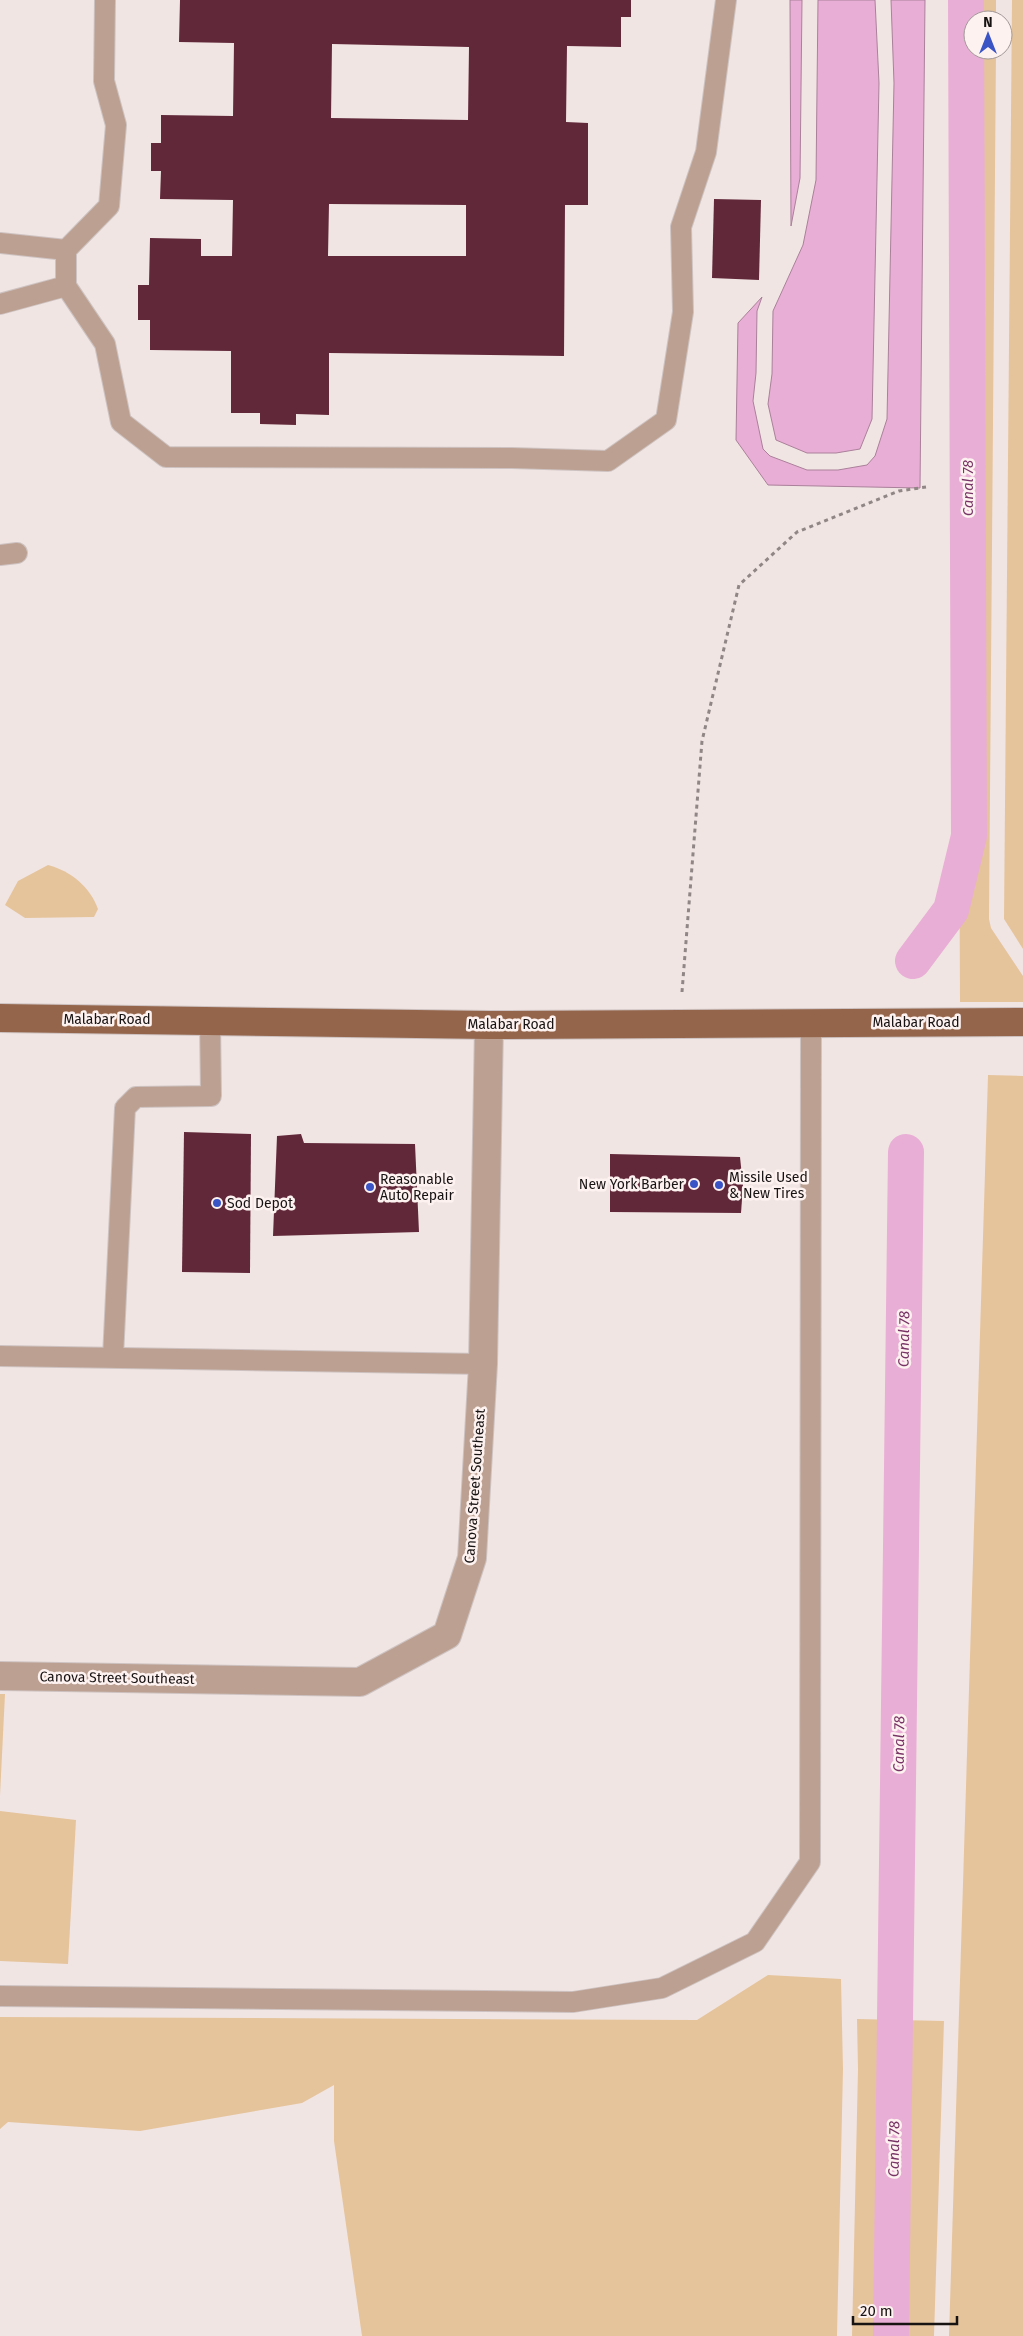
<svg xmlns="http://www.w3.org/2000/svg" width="1023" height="2336" font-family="'Fira Sans',sans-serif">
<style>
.green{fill:#e5c49c}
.water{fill:#e9aed5;stroke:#aa809b}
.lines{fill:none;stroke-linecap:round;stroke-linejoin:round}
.canal{stroke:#e9aed5;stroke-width:36}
.building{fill:#61283a;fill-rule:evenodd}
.service-casing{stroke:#cec3c2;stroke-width:22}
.minor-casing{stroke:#cec3c2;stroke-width:30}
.primary-casing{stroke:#cec3c2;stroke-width:30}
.path{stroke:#8f8685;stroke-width:3;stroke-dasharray:4 4;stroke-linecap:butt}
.service{stroke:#bca192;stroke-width:20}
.minor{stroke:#bca192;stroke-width:28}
.primary{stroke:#94654b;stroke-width:28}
.poi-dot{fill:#3a54c6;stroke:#fef2f0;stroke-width:2}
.labels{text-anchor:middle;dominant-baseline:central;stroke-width:5;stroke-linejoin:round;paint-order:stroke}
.street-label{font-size:14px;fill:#171313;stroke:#fef2f0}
.poi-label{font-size:14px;fill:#171313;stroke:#fef2f0;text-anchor:start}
.water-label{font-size:15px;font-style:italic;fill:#783466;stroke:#fef2f0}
</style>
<rect width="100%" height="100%" fill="#f1e5e3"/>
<!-- green -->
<g class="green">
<path d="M965,0H996V20H973V50H996L989,919L991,928L1023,976V1002H960L957,313H963L964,289L962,80Z"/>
<path d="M1012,0H1023V949L1004,919Z"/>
<path d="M48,865C71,871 90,887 98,909L94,917L25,918L5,905L18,881Z"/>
<path d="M988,1075L1023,1076V2336H949Z"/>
<path d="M0,1694H5L0,1796Z"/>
<path d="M0,1811L76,1820L68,1964L0,1961Z"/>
<path d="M768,1975L841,1979L843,2069L837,2336H362L334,2141V2085L302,2103L140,2131L8,2122L0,2129V2017L697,2020Z"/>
<path d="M857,2019L944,2021L934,2336H852L858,2069Z"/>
</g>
<!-- water -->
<g class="water">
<path d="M790,0H802L800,178L791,226Z"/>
<path d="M818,0H875L879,83L872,419L860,449L836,453H807L776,440L768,404L772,374L773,311L803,245L816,180Z"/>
<path d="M891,0H925L920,488L768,485L736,440L738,323L762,297L757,311L756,373L753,401L763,449L770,456L807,470H838L867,465L875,456L887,419L894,83Z"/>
</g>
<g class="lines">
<!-- canal -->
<g class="canal">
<path d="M913,961L951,910L969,836L966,0"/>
<path d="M891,2336L906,1152"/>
</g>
</g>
<!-- building -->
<g class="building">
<path d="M180,0H631V17H621V47L567,46L566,122L588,123V205H565L564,356L329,353V415L296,414V425L260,424V413H231V351L150,350V320H138V285H149L150,238L201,239V256H232L233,200L160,199L161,171H151V143H161V115L233,116L234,43L179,42ZM332,44L469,47L468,120L331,118ZM329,204L466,205V256H328Z"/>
<path d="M714,199L761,200L759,280L712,278Z"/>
<path d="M184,1132L251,1134L250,1273L182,1272Z"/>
<path d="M301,1134L304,1143L415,1144L419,1232L273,1236L277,1136Z"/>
<path d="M610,1154L740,1157L743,1186L741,1213L610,1212Z"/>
</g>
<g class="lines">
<!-- service casing -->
<g class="service-casing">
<g id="service">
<path d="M105,0L104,81L116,125L109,206L66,250V286L105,344L121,422L166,457L512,458L608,461L666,420L683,312L681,227L706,152L726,0"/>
<path d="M0,243L66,250"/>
<path d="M0,304L66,286"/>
<path d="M0,555L17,553"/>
<path d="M0,1356L483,1364"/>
<path d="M113,1357L125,1108L136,1097L211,1096L210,1020"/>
<path d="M0,1996L573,2002L662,1988L755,1942L810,1862L811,1022"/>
</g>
</g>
<!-- minor casing -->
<g class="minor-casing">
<path id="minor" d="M0,1676L360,1682L447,1635L472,1558L483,1364L489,1025"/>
</g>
<!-- primary casing -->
<g class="primary-casing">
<path id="primary" d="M0,1018L489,1025L1023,1022"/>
</g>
<!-- path -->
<path class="path" d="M682,992L702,741L739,585L797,532L899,491L926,487"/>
<!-- service -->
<use href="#service" class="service"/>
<!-- minor -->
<use href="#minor" class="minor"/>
<!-- primary -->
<use href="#primary" class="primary"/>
</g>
<!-- markers -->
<g class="poi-dot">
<circle cx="694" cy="1184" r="5"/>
<circle cx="719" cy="1185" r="5"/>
<circle cx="370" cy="1187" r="5"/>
<circle cx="217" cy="1203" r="5"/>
</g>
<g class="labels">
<!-- street labels -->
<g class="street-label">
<text x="107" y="1019">Malabar Road</text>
<text x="916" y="1022">Malabar Road</text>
<text x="511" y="1024">Malabar Road</text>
<text transform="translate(475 1486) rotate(-86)">Canova Street Southeast</text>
<text transform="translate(117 1678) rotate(1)">Canova Street Southeast</text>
</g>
<!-- poi labels -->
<g class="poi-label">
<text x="729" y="1177">Missile Used<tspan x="729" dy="16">&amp; New Tires</tspan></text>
<text x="380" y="1179">Reasonable<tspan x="380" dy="16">Auto Repair</tspan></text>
<text x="684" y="1184" text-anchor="end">New York Barber</text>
<text x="227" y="1203">Sod Depot</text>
</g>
<!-- water labels -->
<g class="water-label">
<text transform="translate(968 488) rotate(-90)">Canal 78</text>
<text transform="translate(904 1339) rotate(-89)">Canal 78</text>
<text transform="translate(899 1744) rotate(-89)">Canal 78</text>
<text transform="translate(894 2149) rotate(-89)">Canal 78</text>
</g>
</g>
<!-- north arrow -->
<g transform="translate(988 35)"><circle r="24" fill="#fef2f0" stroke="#a29998"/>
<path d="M0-4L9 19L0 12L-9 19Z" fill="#3a54c6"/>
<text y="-8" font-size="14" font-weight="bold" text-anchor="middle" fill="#171313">N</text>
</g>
<!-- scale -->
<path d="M853 2316v8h104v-8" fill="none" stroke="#171313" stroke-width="2.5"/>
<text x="860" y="2316" font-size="15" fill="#171313" stroke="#fef2f0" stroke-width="4" paint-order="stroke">20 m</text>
</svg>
